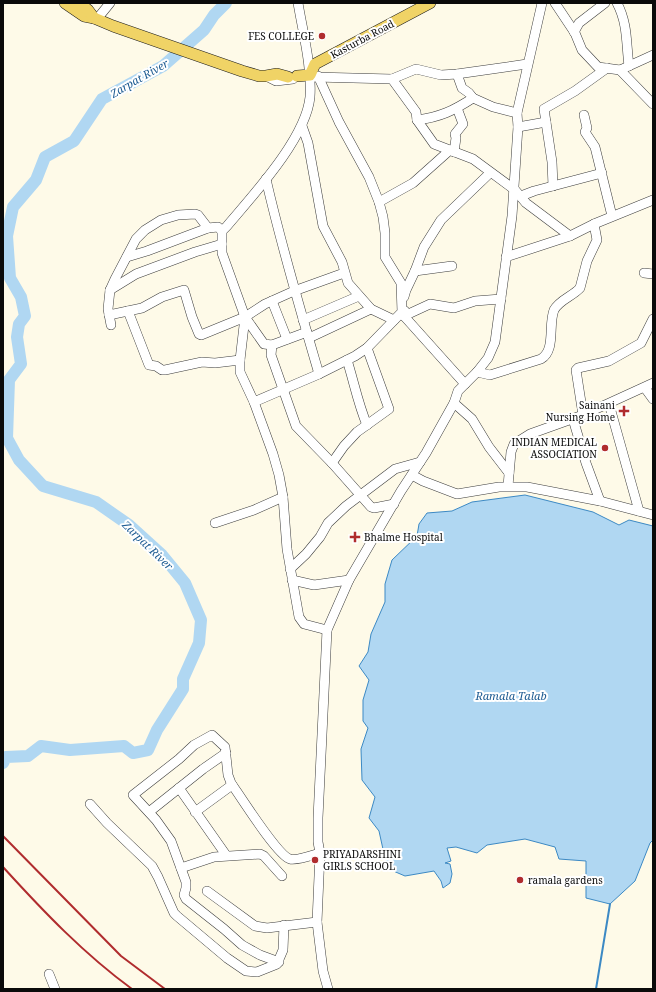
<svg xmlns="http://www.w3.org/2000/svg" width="656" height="992" font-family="'Noto Serif',serif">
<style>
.water{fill:#b0d7f2;stroke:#3c89c4}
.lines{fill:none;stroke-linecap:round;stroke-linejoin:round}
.stream{stroke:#3c89c4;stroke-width:2}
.river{stroke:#b0d7f2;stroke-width:12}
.minor-casing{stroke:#3d3d3d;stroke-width:10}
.major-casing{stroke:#1b1b1b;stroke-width:12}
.minor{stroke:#fff;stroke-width:9}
.major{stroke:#f0d366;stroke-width:11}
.rail{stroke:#b02c2e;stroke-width:2}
.poi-dot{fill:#b02c2e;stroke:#fff;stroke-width:1.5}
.labels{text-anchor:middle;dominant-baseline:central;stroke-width:4;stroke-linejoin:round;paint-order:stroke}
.poi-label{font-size:10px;fill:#0a0a0a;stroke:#fff;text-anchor:end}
.street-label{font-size:10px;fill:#0a0a0a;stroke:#fff}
.water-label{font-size:11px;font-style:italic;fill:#1d5b92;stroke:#fff}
</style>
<rect width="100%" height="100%" fill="#fefae8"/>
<!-- water -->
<path class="water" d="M525,495L593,512L619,525L629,520L653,526V840L650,843L635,881L610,904L586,898V861L559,859L555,847L525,839L487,845L477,853L456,847L447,848L451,861L445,863L450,864L452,874L450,883L443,888L441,881L434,871L405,876L391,870L386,863L379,831L369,818L375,797L362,780L361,749L368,728L363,721V700L369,680L359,666L368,652L371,634L385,602V584L392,560L417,536L419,524L427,513L452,511L472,502Z"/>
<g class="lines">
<!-- stream -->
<g class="stream">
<path d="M3,410L8,408"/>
<path d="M596,989L610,904"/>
</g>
<!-- river -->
<path class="river" d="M3,763L6,757L28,756L41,746L70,750L124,746L133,753L148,750L157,730L183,689V679L199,643L201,620L185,583L162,555L129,525L96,502L43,486L19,460L7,438L9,380L21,364L17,337L19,324L25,316L21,297L10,278L7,236L13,207L36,180L45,157L74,141L102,99L163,66L204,30L214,15L226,3"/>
<!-- minor casing -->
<g class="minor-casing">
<g id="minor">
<path d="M298,3C303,33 312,67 310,97C306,138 254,194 227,226L222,231V253L245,317L264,344L272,345L271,355L296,426L332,463L371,507L374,508L394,504"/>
<path d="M555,3L575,33L582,50L598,67L620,70L653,55"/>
<path d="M617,3C628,24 626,43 629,66"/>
<path d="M97,19L110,3"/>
<path d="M574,32L579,23L605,3"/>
<path d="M620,70L653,104"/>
<path d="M457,74L462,88L469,93L473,98L493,107L517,113"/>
<path d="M266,76L276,81L293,79"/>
<path d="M314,77L392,79L416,112L417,120L434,144L473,159L515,190L526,203L570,236"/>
<path d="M392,79L416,69L441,75L457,74L527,64"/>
<path d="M584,115L587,128L585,132L595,147L612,216"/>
<path d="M417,120C440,117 453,111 473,98"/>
<path d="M302,126L308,143L323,226L342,262L348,283L371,309L394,320"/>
<path d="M518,127L546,122"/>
<path d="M454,152L456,138L455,134L463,124L457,108"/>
<path d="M266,179C281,245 300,309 319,374"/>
<path d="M553,186L552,162L544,109L575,91L607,68"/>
<path d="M521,196L534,191L602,173"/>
<path d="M379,202L413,183L450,150"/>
<path d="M127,257L147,251L208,228"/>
<path d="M506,257L570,236L594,224L653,200"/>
<path d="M415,271L452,266"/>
<path d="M644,273L653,274"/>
<path d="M110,290L136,274L195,252L222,244"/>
<path d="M404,297L406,290L415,271L424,247L441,220L490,173"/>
<path d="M272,301L287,339"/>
<path d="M128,311L149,365L156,366L162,370H165L202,362L215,363L240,360"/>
<path d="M405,311L404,316L465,384"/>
<path d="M109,315L142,308L162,297L184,290L192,317L199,334L201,335L245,317L265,304L294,291L344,273"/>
<path d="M404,316L430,304L454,308L475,301L501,299"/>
<path d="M245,317L240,360V372L254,402L319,374L355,356L367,348L402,312L401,283L385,257V233L383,217L379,202L369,177L339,122L318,76"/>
<path d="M303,320L359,296"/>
<path d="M111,325L108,309L110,290L115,279L136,239L145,230L161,220L178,215L195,214L198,215L208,228L218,227L222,231"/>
<path d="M309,338L371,309"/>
<path d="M272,345L307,332"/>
<path d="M347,360C354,382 358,404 367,425"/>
<path d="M477,372L490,375L541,359C556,350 548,325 554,310C559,300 573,296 580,288L587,261L597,240L594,224"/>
<path d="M645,388L653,399"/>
<path d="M254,402L273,454L279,475L283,497L287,549L299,617L304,624L327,630"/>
<path d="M454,403L472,419L489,447L509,473"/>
<path d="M609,404L639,511"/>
<path d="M583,415L576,370L578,368L609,361L641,343L653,319"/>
<path d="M573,419L586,463L600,501"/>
<path d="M332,463L344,446L357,432L389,409L367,348"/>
<path d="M412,475L423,481L457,494L499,487H527L600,501L653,515"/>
<path d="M508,486L511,452L514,444L530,434L583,415L653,383"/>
<path d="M215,523L254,510L283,497"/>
<path d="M290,569L306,554L320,537L328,523L346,506L395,469L420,462"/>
<path d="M292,580L314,585L349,580"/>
<path d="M179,788L226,855"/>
<path d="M90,804L107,823L152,866L158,877L174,913L177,916L227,958L246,971L257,972L277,964L283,950L284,925"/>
<path d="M149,812L203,769L226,753"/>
<path d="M195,812L232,785"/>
<path d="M181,868L214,857L260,854L264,856L282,876"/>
<path d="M207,891L255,926L267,928L317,922"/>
<path d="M279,962L260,955L242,945L224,929L186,899L184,895L186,888V882L171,841L156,820L133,795L179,759L194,745L212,735L225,747L228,775L231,783C240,796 278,856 290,859C296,861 313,855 320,853"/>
<path d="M49,974L55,989"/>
<path d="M328,989L323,971L317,922L320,853L318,842V818L327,630L349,580L401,491L426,453L454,403L458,391L477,372L488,358L495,342L512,216L518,127L517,113L542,3"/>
</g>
</g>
<!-- major casing -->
<g class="major-casing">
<g id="major">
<path d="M65,3L84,16L94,18L113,26L242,71L259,76H266L277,74L288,77"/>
<path d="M79,3L88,10L94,18"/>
<path d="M297,76L310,75L315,64L430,3"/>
</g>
</g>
<!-- minor -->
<use href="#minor" class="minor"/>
<!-- major -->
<use href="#major" class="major"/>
<!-- rail -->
<g class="rail">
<path d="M3,836L121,956L165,989"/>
<path d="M3,867C43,911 84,954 132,989"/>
</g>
</g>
<!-- markers -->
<g class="poi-dot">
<circle cx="322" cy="36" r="4"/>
<path d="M622 405h4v4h4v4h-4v4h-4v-4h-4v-4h4z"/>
<circle cx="605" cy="448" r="4"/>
<path d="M353 531h4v4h4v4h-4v4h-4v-4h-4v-4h4z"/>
<circle cx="315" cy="860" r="4"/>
<circle cx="520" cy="880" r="4"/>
</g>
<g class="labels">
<!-- poi labels -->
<g class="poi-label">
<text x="314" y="36">FES COLLEGE</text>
<text x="615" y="405">Sainani<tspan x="615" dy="12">Nursing Home</tspan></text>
<text x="597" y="442">INDIAN MEDICAL<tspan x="597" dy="12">ASSOCIATION</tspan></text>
<text x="364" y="537" text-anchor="start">Bhalme Hospital</text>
<text x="323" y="854" text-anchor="start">PRIYADARSHINI<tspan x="323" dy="12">GIRLS SCHOOL</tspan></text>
<text x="528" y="880" text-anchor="start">ramala gardens</text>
</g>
<!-- street labels -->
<g class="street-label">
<text transform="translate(362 39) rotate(-28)">Kasturba Road</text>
</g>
<!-- water labels -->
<g class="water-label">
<text transform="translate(139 78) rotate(-30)">Zarpat River</text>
<text transform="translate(148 545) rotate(44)">Zarpat River</text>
<text x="511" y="695">Ramala Talab</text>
</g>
</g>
<!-- border -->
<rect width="656" height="992" fill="none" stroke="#0a0a0a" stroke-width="8"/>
</svg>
